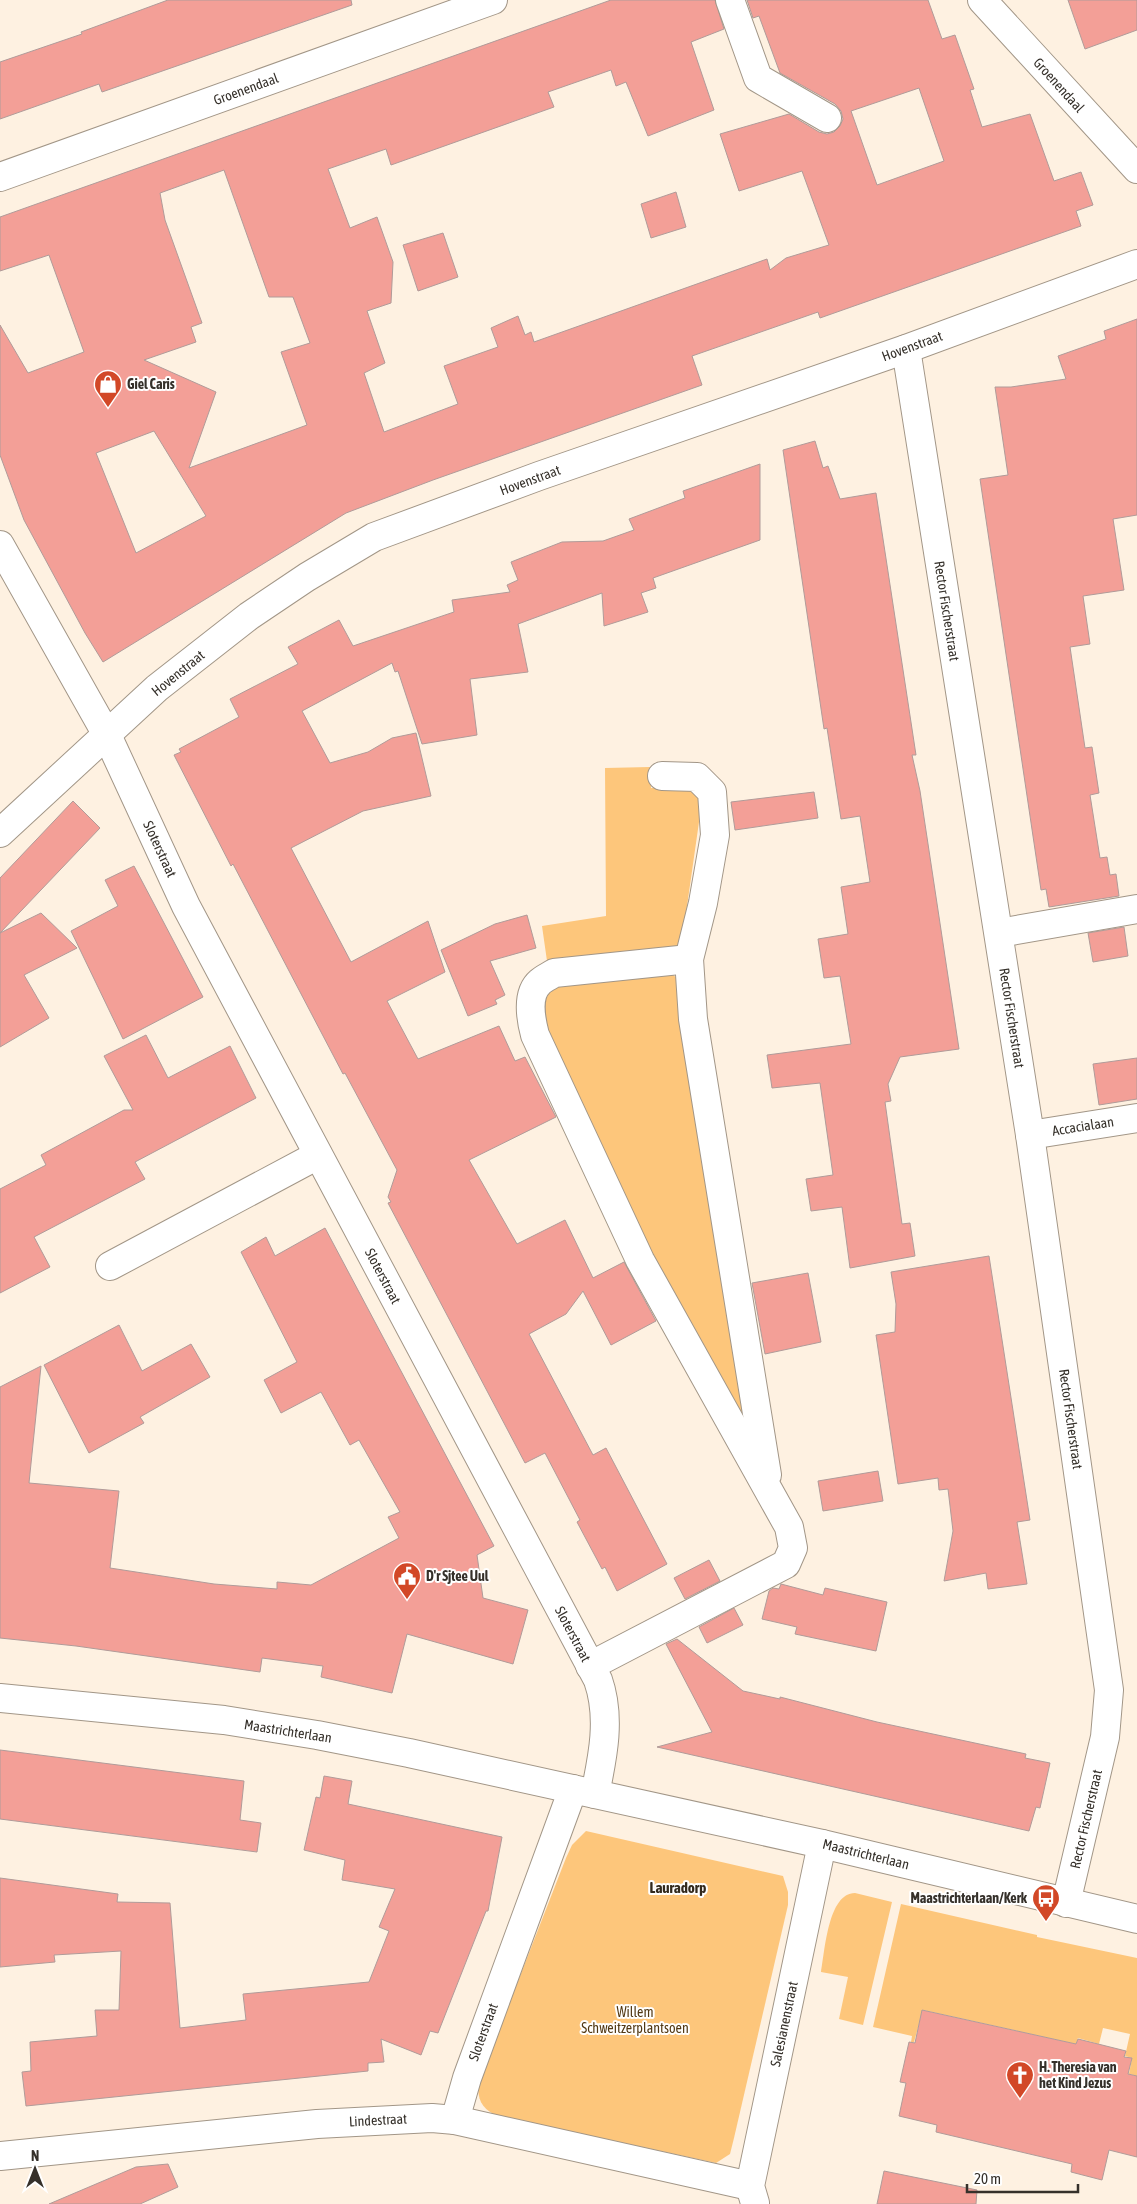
<svg xmlns="http://www.w3.org/2000/svg" width="1137" height="2204" font-family="'Asap Condensed',sans-serif">
<style>
.green{fill:#fdc67b}
.building{fill:#f39f97;stroke:#b09b99;fill-rule:evenodd}
.lines{fill:none;stroke-linecap:round;stroke-linejoin:round}
.minor-casing{stroke:#a29687;stroke-width:30}
.minor{stroke:#fff;stroke-width:28}
.labels{text-anchor:middle;dominant-baseline:central;stroke-width:4;stroke-linejoin:round;paint-order:stroke}
.street-label{font-size:14px;fill:#35302a;stroke:#fff}
.poi-label{font-size:14px;font-weight:bold;fill:#35302a;stroke:#fff;text-anchor:start}
.park-label{font-size:14px;fill:#513813;stroke:#fff}
.neighbourhood-label{font-size:15px;font-weight:bold;fill:#332a1d;stroke:#fff}
</style>
<rect width="100%" height="100%" fill="#fef1e1"/>
<!-- green -->
<g class="green">
<path d="M650,767L651,788L686,787L702,801L682,941L671,951L548,968L542,926L606,916L605,768Z"/>
<path d="M666,970L677,978L756,1453L650,1249L645,1251L541,1026L540,1005L555,983Z"/>
<path d="M586,1831L783,1876L788,1892V1905L734,2138L730,2154L716,2163L499,2116C482,2111 476,2098 479,2081L566,1858L572,1845Z"/>
<path d="M855,1893L892,1902L863,2025L839,2019L848,1977L821,1972C825,1951 828,1893 855,1893Z"/>
<path d="M901,1904L1037,1935V1937L1137,1958V2076L1129,2074L1132,2058L1125,2056L1130,2034L1103,2028L1099,2044L1078,2038L1076,2044L923,2010L914,2042H911L912,2036L873,2027Z"/>
</g>
<!-- building -->
<g class="building">
<path d="M168,0H351L352,5L102,92L99,84L0,119V62L82,34L81,32Z"/>
<path d="M611,0H715L724,29L691,42L714,110L648,136L626,82L616,86L611,70L548,92L554,107L391,165L386,149L328,169L350,228L377,217L393,262L391,303L367,311L385,363L364,373L384,432L458,404L444,366L498,347L491,328L518,316L525,335L531,332L534,342L767,259L770,270L786,258L829,245L802,171L739,191L720,134L789,114L819,132L827,134L834,132L840,126L843,119L841,111L835,104L780,73L759,16L753,18L747,0H928L942,39L955,35L974,89L970,90L982,127L1030,114L1054,181L1081,172L1093,205L1076,211L1081,226L820,318L818,312L692,356L702,385L433,480L346,513L103,662L85,633L24,520L0,455V325L28,373L84,352L49,255L0,271V217ZM919,88L944,161L877,185L851,111ZM224,170L269,297H293L310,343L281,352L307,425L189,468L216,392L144,360L196,342L191,327L202,323L165,220L160,193ZM154,431L206,516L136,553L96,453Z"/>
<path d="M1068,0H1137V30L1085,49Z"/>
<path d="M676,192L686,227L651,238L641,204Z"/>
<path d="M443,233L458,277L418,291L403,245Z"/>
<path d="M1137,319V515L1113,519L1124,590L1083,596L1090,644L1070,647L1085,748L1092,747L1099,793L1090,795L1100,858L1107,857L1110,875L1116,874L1119,896L1049,907L1046,889L1041,890L980,479L1008,475L995,387H1011L1066,379L1058,356L1106,339L1104,331Z"/>
<path d="M815,441L823,468L828,466L840,499L876,493L916,755H912L920,791L959,1049L900,1057L888,1084L891,1101L885,1102L902,1224L910,1223L915,1256L850,1268L842,1207L811,1211L806,1179L833,1175L820,1083L772,1088L767,1055L851,1044L840,976L824,978L818,939L848,934L841,887L870,882L860,816L841,819L827,728L824,729L783,450Z"/>
<path d="M760,464V540L653,578L656,588L641,593L648,612L604,626L602,593L518,624L528,672L470,679L477,735L422,744L398,671L395,672L392,663L302,711L330,763L368,752L392,738L416,733L431,796L363,811L291,848L351,962L428,921L445,972L387,1001L418,1059L499,1026L515,1061L525,1057L556,1117L469,1160L517,1244L565,1220L593,1278L624,1262L656,1321L611,1345L583,1291L566,1314L529,1334L593,1455L606,1448L667,1564L617,1591L605,1567L602,1569L577,1522L580,1520L545,1453L525,1463L467,1353L388,1203L391,1202L388,1197L397,1170L345,1073L343,1074L233,864L231,866L174,755L181,752L179,749L239,717L230,699L298,664L288,647L339,620L353,646L454,612L452,600L510,592L507,585L518,580L511,562L562,542L603,541L634,530L629,519L685,498L683,491Z"/>
<path d="M814,792L818,818L735,830L731,802Z"/>
<path d="M73,801L100,828L0,933V878Z"/>
<path d="M134,866L203,997L123,1039L71,931L118,906L105,880Z"/>
<path d="M41,913L77,948L24,975L49,1018L0,1047V933Z"/>
<path d="M527,915L536,948L490,961L505,995L495,1000L497,1004L468,1016L441,950L495,924Z"/>
<path d="M1124,927L1128,956L1093,962L1088,933Z"/>
<path d="M146,1035L168,1078L230,1046L256,1098L135,1162L145,1179L34,1237L50,1267L0,1293V1189L46,1165L41,1155L124,1110H133L104,1056Z"/>
<path d="M1137,1058V1099L1099,1105L1093,1064Z"/>
<path d="M325,1228L494,1546L477,1555L483,1598L528,1610L513,1664L407,1634L392,1693L321,1677L323,1666L262,1658L260,1672L76,1646L0,1638V1387L41,1366L29,1483L119,1491L110,1568L214,1584L277,1589V1582L311,1585L399,1538L388,1517L400,1512L359,1440L350,1445L321,1392L281,1413L264,1380L297,1362L241,1252L266,1237L275,1256Z"/>
<path d="M989,1256L1030,1520L1017,1522L1027,1584L988,1589L986,1573L944,1581L953,1531L948,1489L939,1490L938,1478L898,1484L876,1335L895,1332L896,1304L891,1272Z"/>
<path d="M808,1273L821,1342L765,1354L752,1283Z"/>
<path d="M119,1325L142,1371L191,1344L210,1377L140,1417L144,1423L89,1453L44,1365Z"/>
<path d="M878,1471L883,1501L823,1511L818,1481Z"/>
<path d="M709,1560L720,1581L685,1599L674,1578Z"/>
<path d="M781,1584L823,1595L825,1588L887,1602L876,1651L795,1634L797,1627L762,1619L769,1591L773,1588L779,1589Z"/>
<path d="M734,1608L743,1625L707,1643L699,1627Z"/>
<path d="M677,1639L743,1691L780,1699V1697L877,1722L1026,1754L1025,1758L1050,1763L1040,1808L1036,1807L1029,1831L657,1747L712,1732L666,1644Z"/>
<path d="M0,1750L244,1781L240,1820L261,1823L257,1852L0,1819Z"/>
<path d="M324,1776L352,1781L348,1804L502,1837L488,1911H486L438,2033L430,2031L421,2055L381,2039L384,2062L368,2063V2071L26,2106L22,2072L31,2071L30,2042L97,2036L95,2010H119L121,1951L54,1955L55,1962L0,1967V1878L118,1894L117,1902L170,1903L180,2028L246,2020L243,1994L369,1982L389,1931L379,1927L395,1889L342,1880L345,1860L304,1850L316,1797L320,1798Z"/>
<path d="M922,2010L1076,2044L1078,2039L1126,2051L1124,2057L1132,2058L1128,2074L1137,2076V2157L1109,2150L1102,2180L1071,2172L1072,2164L936,2132L937,2125L899,2116L906,2083L900,2082L909,2042L915,2043Z"/>
<path d="M168,2164L178,2187L140,2204H49L136,2167Z"/>
<path d="M884,2171L977,2190L976,2204H877Z"/>
</g>
<g class="lines">
<!-- minor casing -->
<g class="minor-casing">
<g id="minor">
<path d="M730,0L758,78L827,118"/>
<path d="M982,0L1137,169"/>
<path d="M0,177L493,0"/>
<path d="M906,349L1030,1135L1109,1690L1105,1737L1066,1903"/>
<path d="M0,545L107,735L186,906L598,1680C611,1717 603,1756 595,1794"/>
<path d="M662,776L697,777L712,792L715,835L703,903L689,959L693,1019L767,1475"/>
<path d="M0,833L157,688L249,616L307,577L374,537L539,476L906,349L1137,264"/>
<path d="M999,933L1137,909"/>
<path d="M1030,1135L1137,1118"/>
<path d="M110,1266L318,1155"/>
<path d="M590,1666L786,1564L793,1548L789,1527L640,1260L535,1035C531,1020 526,994 540,982C544,978 550,976 554,973L689,959"/>
<path d="M0,1698L224,1720L317,1735L409,1753L822,1844L1137,1919"/>
<path d="M455,2120L467,2078L573,1789"/>
<path d="M0,2156L317,2124L432,2118L455,2120L750,2186"/>
<path d="M755,2203L750,2186L822,1844"/>
</g>
</g>
<!-- minor -->
<use href="#minor" class="minor"/>
</g>
<!-- icons -->
<defs>
<g id="shop-pin" transform="scale(1.4375)"><path d="M0 17L-7.5 6A9.5 9.5 0 1 1 7.5 6Z" fill="#d24827" stroke="#fff"/><path d="M-5-2.5h2.3a2.7 3.5 0 0 1 5.4 0H5L5.5 6h-11ZM-1.5-2.5h3a1.5 2.3 0 0 0-3 0Z" fill="#fff"/></g>
<g id="civic-pin" transform="scale(1.4375)"><path d="M0 17L-7.5 6A9.5 9.5 0 1 1 7.5 6Z" fill="#d24827" stroke="#fff"/><path d="M-.6-6.5H3V-4.5H.6V-3L4-1V1h2V6H-6V1h2V-1L-.6-3ZM-1.2 2.5V6h2.4V2.5Z" fill="#fff"/></g>
<g id="bus-pin" transform="scale(1.4375)"><path d="M0 17L-7.5 6A9.5 9.5 0 1 1 7.5 6Z" fill="#d24827" stroke="#fff"/><path d="M-5-6H5V4H4V6H2V4H-2V6H-4V4H-5ZM-3.5-4V0h7V-4ZM-3.5 1.2v1.5H-2V1.2ZM2 1.2v1.5H3.5V1.2Z" fill="#fff"/></g>
<g id="church-pin" transform="scale(1.4375)"><path d="M0 17L-7.5 6A9.5 9.5 0 1 1 7.5 6Z" fill="#d24827" stroke="#fff"/><path d="M-1.2-6h2.4v3.5h3.3v2.4h-3.3V6h-2.4V-.1h-3.3v-2.4h3.3Z" fill="#fff"/></g>
</defs>
<g fill-rule="evenodd">
<use href="#shop-pin" x="108" y="384"/>
<use href="#civic-pin" x="407" y="1576"/>
<use href="#bus-pin" x="1046" y="1898"/>
<use href="#church-pin" x="1020" y="2075"/>
</g>
<g class="labels">
<!-- street labels -->
<g class="street-label">
<text transform="translate(1059 85) rotate(48)">Groenendaal</text>
<text transform="translate(246 89) rotate(-20)">Groenendaal</text>
<text transform="translate(912 346) rotate(-20)">Hovenstraat</text>
<text transform="translate(530 480) rotate(-20)">Hovenstraat</text>
<text transform="translate(947 611) rotate(81)">Rector Fischerstraat</text>
<text transform="translate(178 673) rotate(-39)">Hovenstraat</text>
<text transform="translate(160 849) rotate(65)">Sloterstraat</text>
<text transform="translate(1012 1018) rotate(81)">Rector Fischerstraat</text>
<text transform="translate(1083 1126) rotate(-9)">Accacialaan</text>
<text transform="translate(383 1276) rotate(62)">Sloterstraat</text>
<text transform="translate(1071 1419) rotate(82)">Rector Fischerstraat</text>
<text transform="translate(573 1634) rotate(62)">Sloterstraat</text>
<text transform="translate(288 1731) rotate(9)">Maastrichterlaan</text>
<text transform="translate(1086 1819) rotate(-77)">Rector Fischerstraat</text>
<text transform="translate(866 1854) rotate(14)">Maastrichterlaan</text>
<text transform="translate(784 2024) rotate(-78)">Salesianenstraat</text>
<text transform="translate(483 2032) rotate(-70)">Sloterstraat</text>
<text transform="translate(378 2120) rotate(-3)">Lindestraat</text>
</g>
<!-- poi labels -->
<g class="poi-label">
<text x="127" y="384">Giel Caris</text>
<text x="426" y="1576">D'r Sjtee Uul</text>
<text x="1027" y="1898" text-anchor="end">Maastrichterlaan/Kerk</text>
<text x="1039" y="2067">H. Theresia van<tspan x="1039" dy="16">het Kind Jezus</tspan></text>
</g>
<!-- park labels -->
<g class="park-label">
<text x="635" y="2012">Willem<tspan x="635" dy="16">Schweitzerplantsoen</tspan></text>
</g>
<!-- neighbourhood labels -->
<g class="neighbourhood-label">
<text x="678" y="1887">Lauradorp</text>
</g>
</g>
<!-- north arrow -->
<g transform="translate(35 2169)" stroke="#ffffff" stroke-width="4" paint-order="stroke">
<path d="M0-4L9 19L0 12L-9 19Z" fill="#35302a"/>
<text y="-8" font-size="14" font-weight="bold" text-anchor="middle" fill="#35302a">N</text>
</g>
<!-- scale -->
<path d="M967 2184v8h111v-8" fill="none" stroke="#35302a" stroke-width="2.5"/>
<text x="974" y="2184" font-size="15" fill="#35302a" stroke="#ffffff" stroke-width="4" paint-order="stroke">20 m</text>
</svg>
